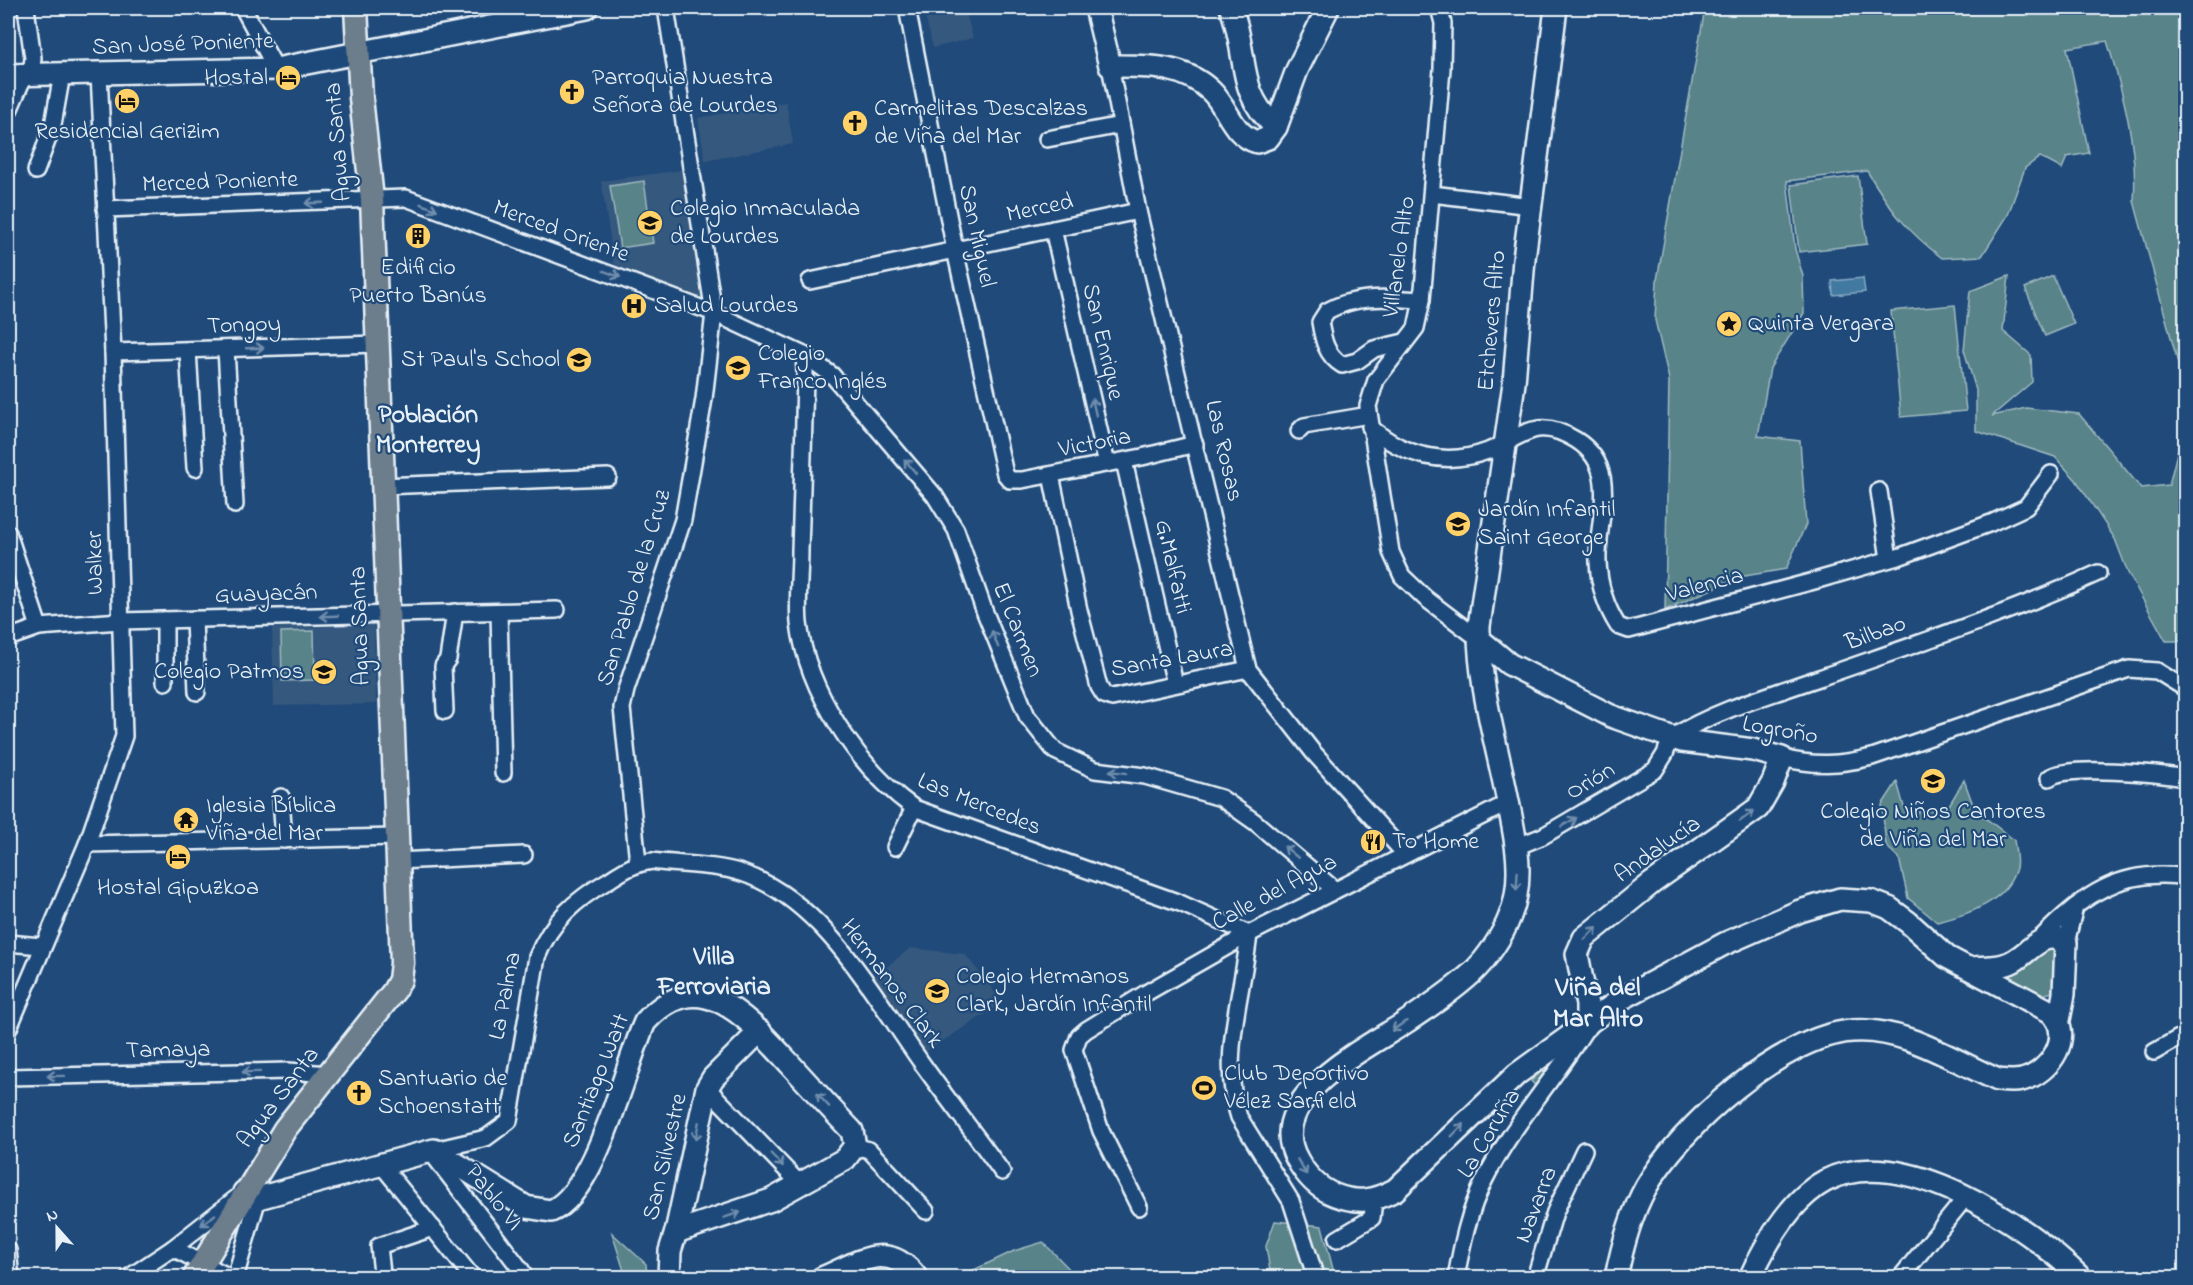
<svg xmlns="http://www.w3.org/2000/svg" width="2193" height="1285" font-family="'Indie Flower',sans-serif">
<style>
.built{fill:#35587e}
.green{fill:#598389;stroke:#a0bac0;stroke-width:1.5}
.water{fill:#4379a0;stroke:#85a9c3;stroke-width:1.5}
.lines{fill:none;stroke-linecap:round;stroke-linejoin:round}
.street-casing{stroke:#e8f1f8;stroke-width:20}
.secondary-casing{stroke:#e8f1f8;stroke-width:26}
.primary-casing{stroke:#e8f1f8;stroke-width:27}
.street{stroke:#1f4a7a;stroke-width:15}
.secondary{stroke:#1f4a7a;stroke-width:21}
.primary{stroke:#6c7d8c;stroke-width:22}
.oneway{stroke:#6f8dac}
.labels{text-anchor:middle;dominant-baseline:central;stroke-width:4.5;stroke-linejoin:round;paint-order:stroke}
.street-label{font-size:24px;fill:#e8f1f8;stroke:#1f4a7a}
.poi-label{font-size:24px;fill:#e8f1f8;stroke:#1f4a7a;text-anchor:start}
.neighbourhood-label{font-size:26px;font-weight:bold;fill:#e8f1f8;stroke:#1f4a7a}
.quarter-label{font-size:27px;font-weight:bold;fill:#e8f1f8;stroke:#1f4a7a}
</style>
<rect width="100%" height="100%" fill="#1f4a7a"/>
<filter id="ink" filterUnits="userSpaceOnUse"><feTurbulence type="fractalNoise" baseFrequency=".0167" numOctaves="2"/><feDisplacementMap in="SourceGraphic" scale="12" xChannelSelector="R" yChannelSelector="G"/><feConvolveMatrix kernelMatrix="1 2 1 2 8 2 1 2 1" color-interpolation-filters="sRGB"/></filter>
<g filter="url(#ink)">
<!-- built -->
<g class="built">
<path d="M923,8H965L973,38L933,48Z"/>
<path d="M786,102L793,144L705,161L698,118Z"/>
<path d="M682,170L706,303L614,264L601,181Z"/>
<path d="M374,625L376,704L274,706L272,628Z"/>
<path d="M910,948L965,954L1003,1003L922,1054L873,978Z"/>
</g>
<!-- green -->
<g class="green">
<path d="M1705,8H2185V389L2134,201C2138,148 2123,92 2107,41L2067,48L2089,153L2067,157L2062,169L2040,157L2025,168L2008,215L1982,256L1942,258C1904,228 1892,212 1867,171L1787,181L1795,249L1803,276L1804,313L1770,368L1758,436L1800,441L1806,524L1786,569L1739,577L1665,610L1669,379L1655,320L1657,280Z"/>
<path d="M1858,176L1867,244L1799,252L1791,185Z"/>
<path d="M644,181L653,243L620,248L610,186Z"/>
<path d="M2009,276L2003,331L2031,355L2032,382L1992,416L2026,408L2079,414L2141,488L2169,485L2185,421V641H2166L2128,573L2115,539L2076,480L2055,457L1976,431V390L1964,350L1970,291Z"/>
<path d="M2053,276L2074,324L2045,336L2025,288Z"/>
<path d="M1955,305L1966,411L1901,417L1891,311Z"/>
<path d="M8,367H10L11,418H8Z"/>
<path d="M314,631L315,680L282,681L281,632Z"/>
<path d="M1964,780L1975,810L2014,840C2015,848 2018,861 2016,868C2007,902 1967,915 1937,922L1908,898L1899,858L1886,846L1882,805L1897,782L1906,814L1948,807Z"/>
<path d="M2050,945L2059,947L2058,990L2043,995L2008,983L2009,976Z"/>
<path d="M1561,1052L1538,1089L1531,1081Z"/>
<path d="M1275,1221L1322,1226L1335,1277H1271L1266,1246Z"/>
<path d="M612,1233L646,1264L647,1277H626Z"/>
<path d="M1043,1242L1077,1277H959L1014,1251Z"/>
</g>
<!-- water -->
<path class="water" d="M1863,278L1865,292L1833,295L1832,281Z"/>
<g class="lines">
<!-- street casing -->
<g class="street-casing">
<g id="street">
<path d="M26,8L33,58L31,75"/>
<path d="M243,8L276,69"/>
<path d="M907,8L955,250L1005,474L1010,480H1022L1142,457L1195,444"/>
<path d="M1439,8L1443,23L1442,69L1422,300L1416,328L1376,380L1368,406L1391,552L1402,576L1425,598L1479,639"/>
<path d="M1110,66L1138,211L1248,669L1313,752L1405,854"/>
<path d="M8,113L25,74"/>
<path d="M1047,139L1121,125"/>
<path d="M36,171L53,125L62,74"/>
<path d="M1432,194L1531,206"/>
<path d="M105,209L406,198L714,313L804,355L832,375L935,496L956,530L984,610L1027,716L1055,751L1095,770L1145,776L1221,798L1255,822L1335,890"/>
<path d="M1053,229L1107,464"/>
<path d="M810,281L1138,211"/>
<path d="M1404,342L1374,349L1357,361L1342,365C1326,355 1323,340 1320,322L1327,311C1357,294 1389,298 1422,300"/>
<path d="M226,349L235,505"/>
<path d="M188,350L195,468"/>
<path d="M113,352L377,344"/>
<path d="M804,355L805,372C804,432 802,491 800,550C800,574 797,600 799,623C807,691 859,769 914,808L1180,903L1249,934C1243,994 1219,1059 1239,1117L1291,1201L1316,1278"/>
<path d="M1370,427C1404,456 1445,467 1488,451C1523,437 1536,415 1576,440C1622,469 1596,519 1598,562C1599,585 1606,607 1618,626L1629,630L1814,581L1901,556L1991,523L2026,507L2051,474"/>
<path d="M1299,431L1304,426L1369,415"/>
<path d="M1124,461L1175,684"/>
<path d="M1051,475L1079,610L1099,687L1104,695L1112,698L1248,669"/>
<path d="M382,486L608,477"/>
<path d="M1879,491L1889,559"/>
<path d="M8,533L39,627"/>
<path d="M499,612L503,773"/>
<path d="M194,619L197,692"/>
<path d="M165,620V682"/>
<path d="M8,638L39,627L120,621L557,610"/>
<path d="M445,711L443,666L448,659L455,612"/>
<path d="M1782,758C1814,766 1840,765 1872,757L2129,669L2157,671L2186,689"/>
<path d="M2049,778C2065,764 2161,774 2186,778"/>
<path d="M281,797L284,840"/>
<path d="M87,844L396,837"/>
<path d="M895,847L914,808"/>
<path d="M1516,847L1543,836L1655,770L1665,754L1671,738C1716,710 1770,695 1819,678C1913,645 2008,614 2098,573"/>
<path d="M397,861L524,855"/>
<path d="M638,863L622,708L626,690L683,520L704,399L714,313L666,8"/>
<path d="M2039,940C2081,896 2121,867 2186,877"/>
<path d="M8,943L41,946"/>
<path d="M2066,943L2075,907"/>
<path d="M8,1030L87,844L124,736L113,352L99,74"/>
<path d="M2154,1052L2186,1034"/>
<path d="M8,1077L288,1071L330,1074"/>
<path d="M707,1088L800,1184"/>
<path d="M855,1146L869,1150L926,1211"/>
<path d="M434,1150L486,1138L509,1121L537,957C552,920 575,900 609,880C623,871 635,863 652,861C681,865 713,864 742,873C823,900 874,996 921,1062C947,1099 976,1135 1002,1172"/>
<path d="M430,1151L522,1271"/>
<path d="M380,1163L473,1278"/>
<path d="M1139,1207L1101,1131L1074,1050L1079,1036L1086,1030L1146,993L1249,934L1508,803"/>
<path d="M1337,1239L1372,1218L1374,1200"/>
<path d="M173,1248L231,1278"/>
<path d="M8,1250L11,1278"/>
<path d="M382,1273L379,1246L433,1228"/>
<path d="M128,1278L173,1248L239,1196"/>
<path d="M235,1278L258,1198"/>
<path d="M1456,1278C1462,1244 1469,1211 1484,1181C1511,1126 1554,1080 1586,1028"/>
<path d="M1535,1278L1555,1212L1584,1150"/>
<path d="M1900,1278L1966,1197"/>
</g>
</g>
<!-- secondary casing -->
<g class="secondary-casing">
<g id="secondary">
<path d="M1096,8L1110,66C1146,66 1183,64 1211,91C1228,107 1232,135 1257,142L1268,138L1276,127L1297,70L1328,8"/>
<path d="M1231,8C1249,54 1235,92 1276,127"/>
<path d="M1556,8L1524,259L1514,383L1479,626C1478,679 1494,735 1505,787C1513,828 1527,875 1510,916C1503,935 1487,959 1472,973C1451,992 1427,1008 1403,1024C1364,1049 1263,1099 1297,1159C1306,1176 1317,1188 1335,1195C1359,1204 1373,1201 1395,1190L1517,1074L1623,998L1724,944L1800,911L1840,899L1871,901L1889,908L1908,922L1947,957L2051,1012C2075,1036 2050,1073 2022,1080C2013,1082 2006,1081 1998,1080C1952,1060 1904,1027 1852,1031C1782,1036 1680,1127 1646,1187C1631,1214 1622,1247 1616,1278"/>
<path d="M8,75L276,69L587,8"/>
<path d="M1479,639L1509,664L1611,716L1682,741L1753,750L1782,758L1773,782L1758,808L1652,883L1584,938L1577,954L1587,1005V1025"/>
<path d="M1969,968C1980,967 1993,968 2003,965C2028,960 2040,925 2066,943L2064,994L2059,1020"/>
<path d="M244,1192L258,1198L434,1150L526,1207L551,1211C597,1192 624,1068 645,1022C701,960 750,1021 790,1064C810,1086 831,1109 852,1131L855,1146L845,1159L771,1200L676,1232"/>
<path d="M669,1278L670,1251L676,1232L707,1088L713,1078L760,1031"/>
<path d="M822,1278C859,1263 887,1238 917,1278"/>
<path d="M1750,1278C1766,1243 1790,1200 1825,1181C1901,1140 2027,1225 2081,1278"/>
</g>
</g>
<!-- primary casing -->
<g class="primary-casing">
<path id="primary" d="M194,1278L285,1129L394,991L400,980L402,963L372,199L361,98L356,8"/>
</g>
<!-- street -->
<use href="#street" class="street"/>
<!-- secondary -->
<use href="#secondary" class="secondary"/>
<!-- primary -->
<use href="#primary" class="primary"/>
</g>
<!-- one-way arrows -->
<defs><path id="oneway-shaft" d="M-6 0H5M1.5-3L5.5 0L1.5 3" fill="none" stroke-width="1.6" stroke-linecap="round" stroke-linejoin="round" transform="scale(1.5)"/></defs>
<g class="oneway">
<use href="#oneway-shaft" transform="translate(314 203) rotate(178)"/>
<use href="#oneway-shaft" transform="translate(429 207) rotate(21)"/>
<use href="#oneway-shaft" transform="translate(612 274) rotate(21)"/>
<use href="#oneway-shaft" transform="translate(255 348) rotate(-2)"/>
<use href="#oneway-shaft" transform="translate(1094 407) rotate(-103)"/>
<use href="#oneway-shaft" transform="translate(910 466) rotate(-130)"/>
<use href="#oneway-shaft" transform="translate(329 616) rotate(178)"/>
<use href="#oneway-shaft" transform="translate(995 639) rotate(-111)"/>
<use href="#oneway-shaft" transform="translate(1118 772) rotate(-173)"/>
<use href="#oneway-shaft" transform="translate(1747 816) rotate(-37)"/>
<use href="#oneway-shaft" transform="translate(1569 822) rotate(-30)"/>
<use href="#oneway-shaft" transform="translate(1291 852) rotate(-140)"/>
<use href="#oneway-shaft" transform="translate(1517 881) rotate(94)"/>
<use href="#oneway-shaft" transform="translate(1591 933) rotate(-45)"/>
<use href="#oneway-shaft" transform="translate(1399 1026) rotate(147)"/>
<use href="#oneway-shaft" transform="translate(251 1072) rotate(179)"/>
<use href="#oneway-shaft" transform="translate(56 1076) rotate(179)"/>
<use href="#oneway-shaft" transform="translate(823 1100) rotate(-133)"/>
<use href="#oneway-shaft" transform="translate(1458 1130) rotate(-45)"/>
<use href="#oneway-shaft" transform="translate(697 1131) rotate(101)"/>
<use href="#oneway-shaft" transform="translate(777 1160) rotate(46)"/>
<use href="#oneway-shaft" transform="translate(1302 1167) rotate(59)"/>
<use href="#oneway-shaft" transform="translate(732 1215) rotate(-19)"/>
<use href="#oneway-shaft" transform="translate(208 1220) rotate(142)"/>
</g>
</g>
<!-- icons -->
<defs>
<g id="hotel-disc" transform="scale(1.35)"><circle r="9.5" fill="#ffd166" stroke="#1f4a7a"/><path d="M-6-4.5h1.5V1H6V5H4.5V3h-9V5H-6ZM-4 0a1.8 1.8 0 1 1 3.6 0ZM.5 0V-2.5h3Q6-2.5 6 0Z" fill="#111"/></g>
<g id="church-disc" transform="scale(1.35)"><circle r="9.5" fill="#ffd166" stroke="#1f4a7a"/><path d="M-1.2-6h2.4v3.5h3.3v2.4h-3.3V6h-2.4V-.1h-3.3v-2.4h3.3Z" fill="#111"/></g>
<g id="school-disc" transform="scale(1.35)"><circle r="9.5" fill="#ffd166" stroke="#1f4a7a"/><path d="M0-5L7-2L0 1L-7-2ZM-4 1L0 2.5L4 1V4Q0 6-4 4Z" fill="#111"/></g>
<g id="building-disc" transform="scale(1.35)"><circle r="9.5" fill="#ffd166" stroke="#1f4a7a"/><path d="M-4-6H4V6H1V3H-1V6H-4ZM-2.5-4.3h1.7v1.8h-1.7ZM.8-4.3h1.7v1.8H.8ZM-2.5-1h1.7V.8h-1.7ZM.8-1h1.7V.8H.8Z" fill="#111"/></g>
<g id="hospital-disc" transform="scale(1.35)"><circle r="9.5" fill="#ffd166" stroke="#1f4a7a"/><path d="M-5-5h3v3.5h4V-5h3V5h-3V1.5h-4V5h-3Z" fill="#111"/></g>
<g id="sight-disc" transform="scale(1.35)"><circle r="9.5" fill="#ffd166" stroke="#1f4a7a"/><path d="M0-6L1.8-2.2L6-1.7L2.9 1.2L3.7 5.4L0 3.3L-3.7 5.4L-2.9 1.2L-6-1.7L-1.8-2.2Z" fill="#111"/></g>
<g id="temple-disc" transform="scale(1.35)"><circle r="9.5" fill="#ffd166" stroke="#1f4a7a"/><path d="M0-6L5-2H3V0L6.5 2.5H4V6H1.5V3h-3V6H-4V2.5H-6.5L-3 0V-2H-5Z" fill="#111"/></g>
<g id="restaurant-disc" transform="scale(1.35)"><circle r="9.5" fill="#ffd166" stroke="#1f4a7a"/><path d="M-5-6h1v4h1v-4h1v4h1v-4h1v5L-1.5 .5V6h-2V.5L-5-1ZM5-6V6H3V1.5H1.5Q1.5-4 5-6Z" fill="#111"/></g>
<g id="stadium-disc" transform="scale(1.35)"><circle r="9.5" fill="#ffd166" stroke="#1f4a7a"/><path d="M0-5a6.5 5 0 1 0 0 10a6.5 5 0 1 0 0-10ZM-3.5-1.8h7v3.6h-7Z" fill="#111"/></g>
</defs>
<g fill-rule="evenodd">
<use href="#hotel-disc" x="288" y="78"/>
<use href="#church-disc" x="572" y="92"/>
<use href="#hotel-disc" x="127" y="101"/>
<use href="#church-disc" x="855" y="123"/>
<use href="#school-disc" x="650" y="223"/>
<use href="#building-disc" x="418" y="236"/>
<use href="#hospital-disc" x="634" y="306"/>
<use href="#sight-disc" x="1729" y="324"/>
<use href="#school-disc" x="579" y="360"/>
<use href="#school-disc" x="738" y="368"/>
<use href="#school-disc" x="1458" y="524"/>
<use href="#school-disc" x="324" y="672"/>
<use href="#school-disc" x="1933" y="781"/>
<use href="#temple-disc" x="186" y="820"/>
<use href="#restaurant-disc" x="1373" y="842"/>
<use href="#hotel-disc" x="178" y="857"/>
<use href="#school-disc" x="937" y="991"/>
<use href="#stadium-disc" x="1204" y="1088"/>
<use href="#church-disc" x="359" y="1093"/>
</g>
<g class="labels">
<!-- street labels -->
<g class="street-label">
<text transform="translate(183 45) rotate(-2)">San José Poniente</text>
<text transform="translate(339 142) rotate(-95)">Agua Santa</text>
<text transform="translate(220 183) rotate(-2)">Merced Poniente</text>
<text transform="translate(1040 209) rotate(-12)">Merced</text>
<text transform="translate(561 232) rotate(20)">Merced Oriente</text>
<text transform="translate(976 236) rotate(78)">San Miguel</text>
<text transform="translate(1400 257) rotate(-82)">Villanelo Alto</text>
<text transform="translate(1493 321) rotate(-85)">Etchevers Alto</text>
<text transform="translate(244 326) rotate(-2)">Tongoy</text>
<text transform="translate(1102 342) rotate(77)">San Enrique</text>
<text transform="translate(1095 444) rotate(-11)">Victoria</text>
<text transform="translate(1223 451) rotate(77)">Las Rosas</text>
<text transform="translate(96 563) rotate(-91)">Walker</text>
<text transform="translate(1172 567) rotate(77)">G.Malfatti</text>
<text transform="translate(1705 586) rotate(-15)">Valencia</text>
<text transform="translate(635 588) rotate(-73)">San Pablo de la Cruz</text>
<text transform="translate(266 595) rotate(-2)">Guayacán</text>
<text transform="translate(361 626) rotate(-92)">Agua Santa</text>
<text transform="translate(1017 630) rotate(68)">El Carmen</text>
<text transform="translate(1876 634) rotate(-20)">Bilbao</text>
<text transform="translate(1172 660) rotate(-10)">Santa Laura</text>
<text transform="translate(1780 731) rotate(10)">Logroño</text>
<text transform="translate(1591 782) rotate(-31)">Orión</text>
<text transform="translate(979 805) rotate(22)">Las Mercedes</text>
<text transform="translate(1658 850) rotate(-35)">Andalucía</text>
<text transform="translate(1275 893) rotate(-28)">Calle del Agua</text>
<text transform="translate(891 984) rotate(53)">Hermanos Clark</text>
<text transform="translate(506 996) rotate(-79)">La Palma</text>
<text transform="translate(168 1051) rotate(-1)">Tamaya</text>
<text transform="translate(597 1081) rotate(-68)">Santiago Watt</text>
<text transform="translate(279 1098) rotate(-53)">Agua Santa</text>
<text transform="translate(1490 1134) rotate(-59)">La Coruña</text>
<text transform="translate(666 1157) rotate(-77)">San Silvestre</text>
<text transform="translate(493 1198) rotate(52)">Pablo VI</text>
<text transform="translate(1537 1205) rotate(-69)">Navarra</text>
</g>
<!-- poi labels -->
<g class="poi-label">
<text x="268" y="78" text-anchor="end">Hostal</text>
<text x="592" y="78">Parroquia Nuestra<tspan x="592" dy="28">Señora de Lourdes</tspan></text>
<text x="874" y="109">Carmelitas Descalzas<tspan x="874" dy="28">de Viña del Mar</tspan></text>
<text x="127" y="132" text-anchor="middle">Residencial Gerizim</text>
<text x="670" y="209">Colegio Inmaculada<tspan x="670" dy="28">de Lourdes</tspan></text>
<text x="418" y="268" text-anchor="middle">Edificio<tspan x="418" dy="28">Puerto Banús</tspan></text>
<text x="654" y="306">Salud Lourdes</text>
<text x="1748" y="324">Quinta Vergara</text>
<text x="758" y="354">Colegio<tspan x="758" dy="28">Franco Inglés</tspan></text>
<text x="560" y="360" text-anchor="end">St Paul's School</text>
<text x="1478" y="510">Jardín Infantil<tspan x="1478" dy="28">Saint George</tspan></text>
<text x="304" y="672" text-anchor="end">Colegio Patmos</text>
<text x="206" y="806">Iglesia Bíblica<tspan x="206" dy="28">Viña del Mar</tspan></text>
<text x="1933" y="812" text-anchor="middle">Colegio Niños Cantores<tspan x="1933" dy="28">de Viña del Mar</tspan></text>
<text x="1392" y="842">To Home</text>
<text x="178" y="888" text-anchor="middle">Hostal Gipuzkoa</text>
<text x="956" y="977">Colegio Hermanos<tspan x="956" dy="28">Clark, Jardín Infantil</tspan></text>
<text x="1224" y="1074">Club Deportivo<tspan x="1224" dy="28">Vélez Sarfield</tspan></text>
<text x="378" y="1079">Santuario de<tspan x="378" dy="28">Schoenstatt</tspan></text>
</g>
<!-- neighbourhood labels -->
<g class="neighbourhood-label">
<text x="428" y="416">Población<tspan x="428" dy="30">Monterrey</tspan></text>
<text x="714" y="958">Villa<tspan x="714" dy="30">Ferroviaria</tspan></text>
</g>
<!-- quarter labels -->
<g class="quarter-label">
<text x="1598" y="988">Viña del<tspan x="1598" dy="31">Mar Alto</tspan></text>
</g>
</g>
<!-- margin -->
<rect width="2193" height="1285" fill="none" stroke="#1f4a7a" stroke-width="30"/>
<rect x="15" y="15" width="2163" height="1255" fill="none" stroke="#e8f1f8" stroke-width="2" filter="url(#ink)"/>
<!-- north arrow -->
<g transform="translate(57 1228) rotate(339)" stroke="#1f4a7a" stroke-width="4.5" paint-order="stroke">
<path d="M0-4.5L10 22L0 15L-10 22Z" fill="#e8f1f8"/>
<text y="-9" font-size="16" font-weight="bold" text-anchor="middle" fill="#e8f1f8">N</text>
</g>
</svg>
